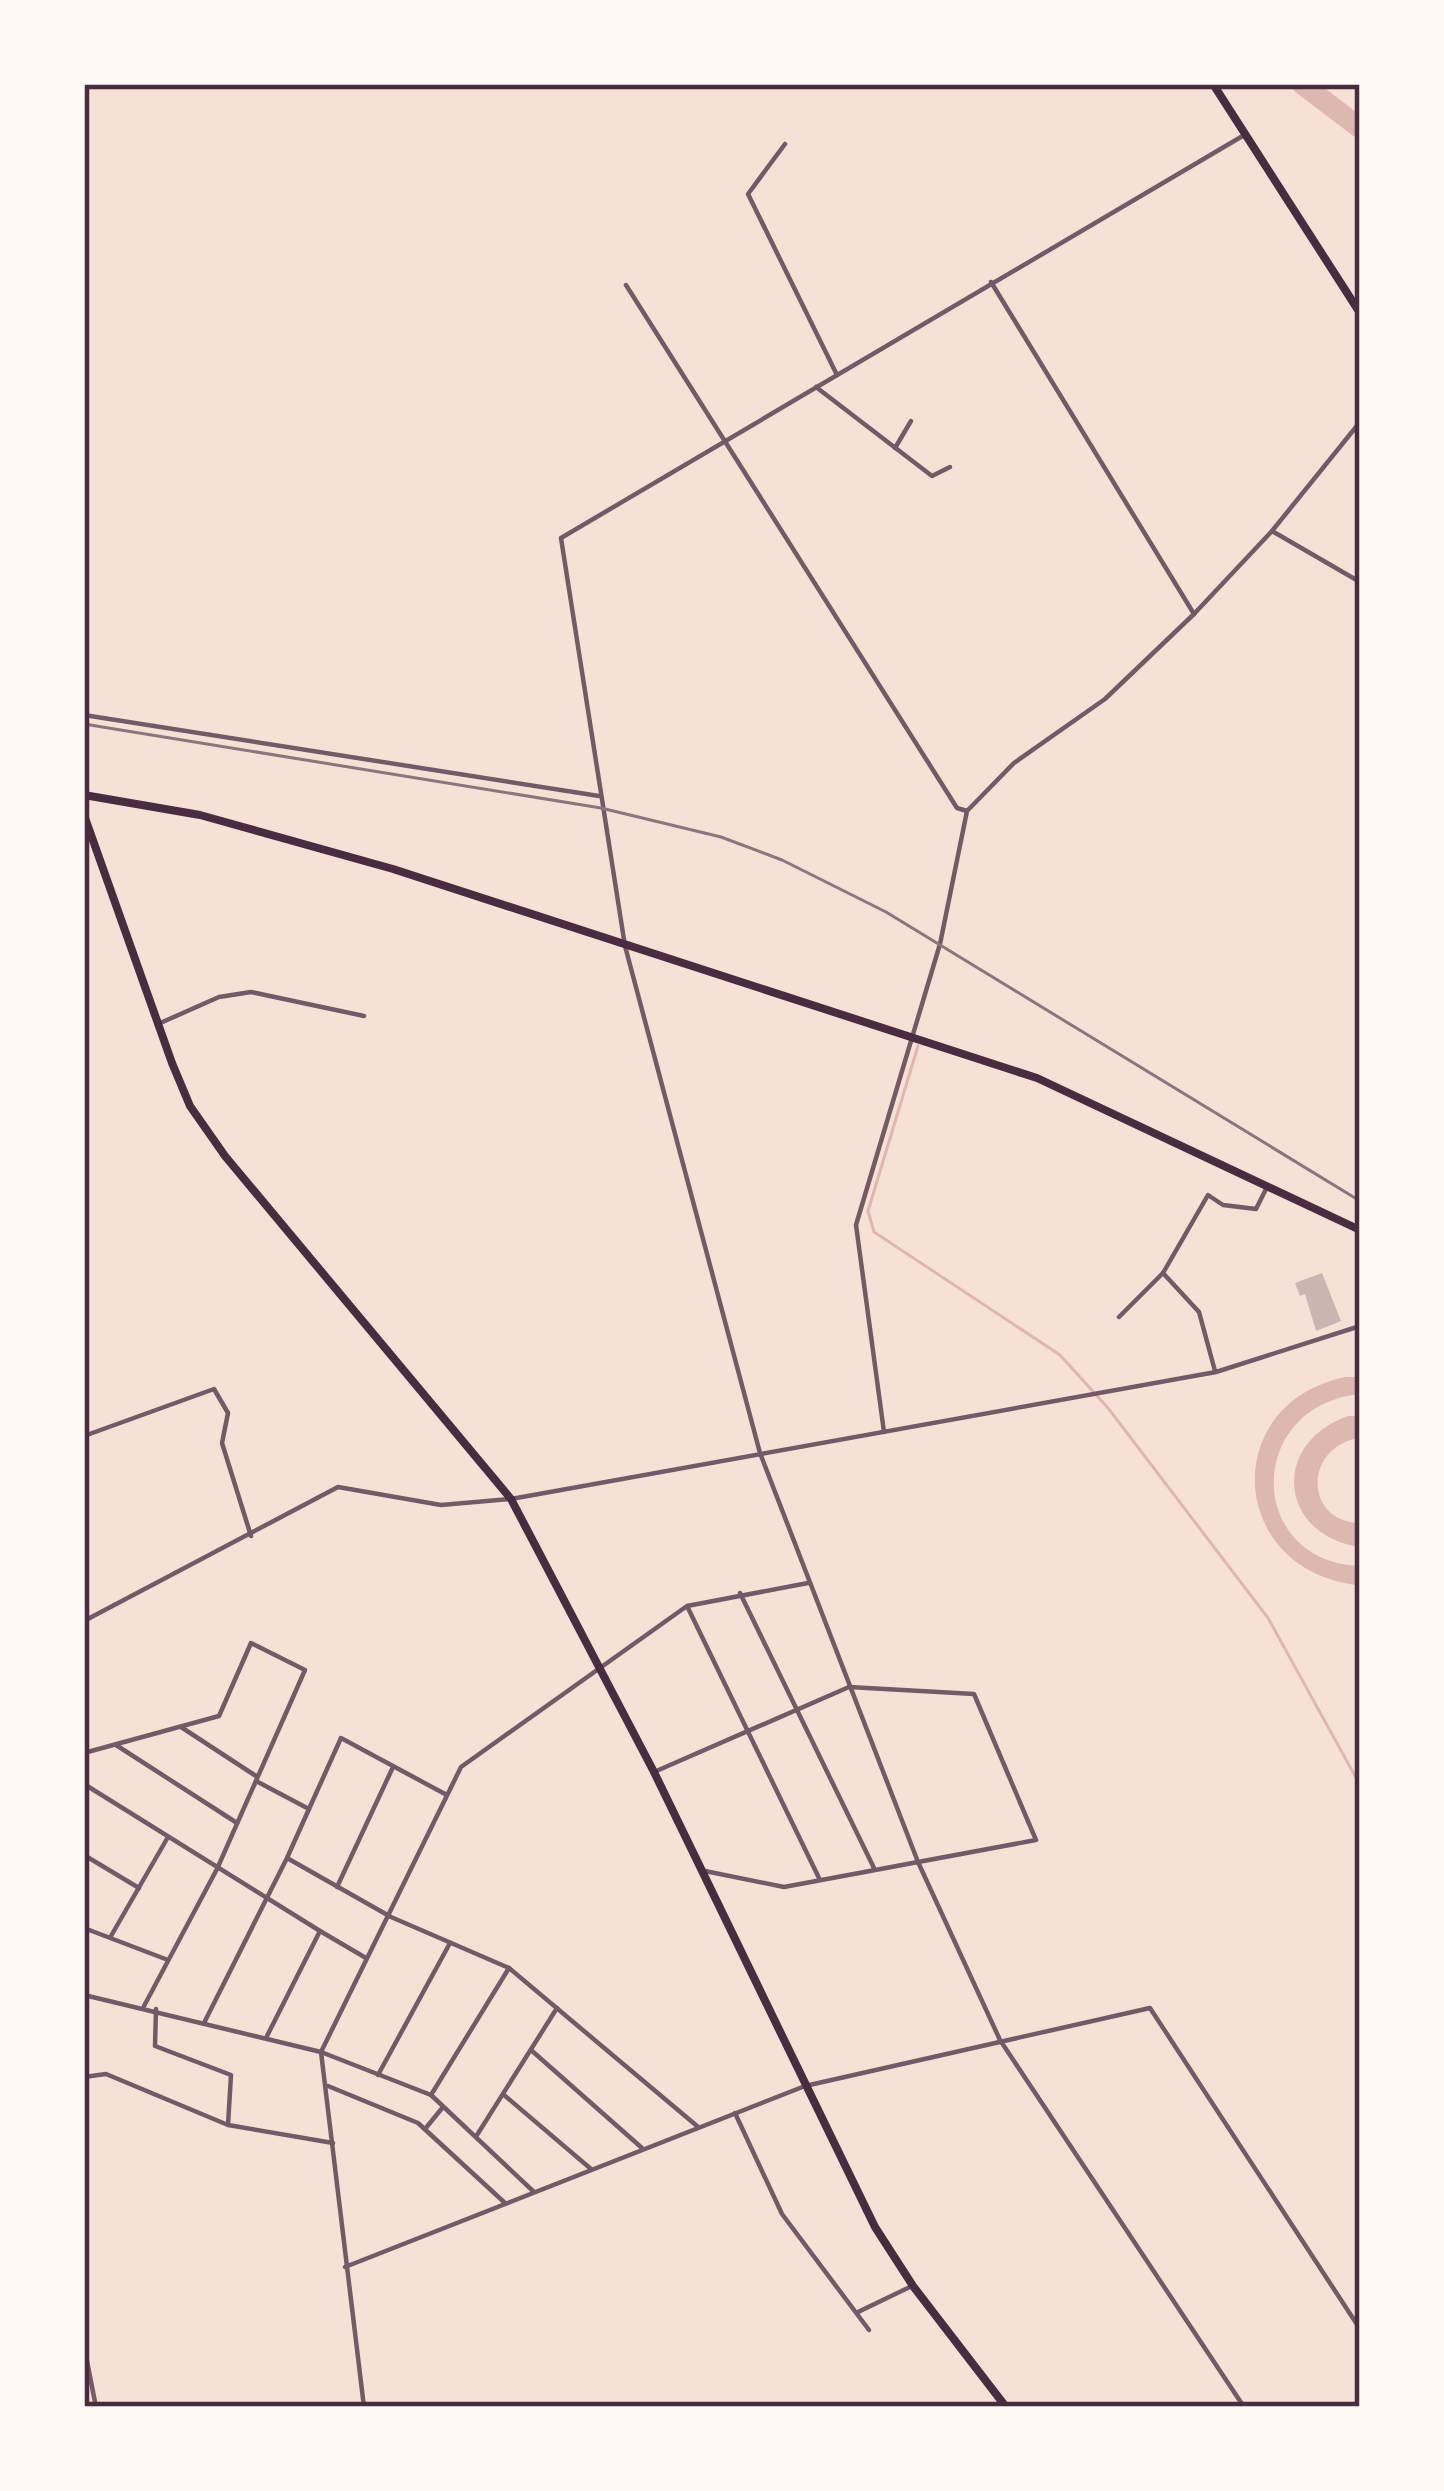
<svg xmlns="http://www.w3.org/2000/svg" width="1444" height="2491" font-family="'Exo 2',sans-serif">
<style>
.water{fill:#dcb8b0}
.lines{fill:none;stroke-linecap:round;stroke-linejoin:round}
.stream{stroke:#dcb8b0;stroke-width:3}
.river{stroke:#dcb8b0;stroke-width:21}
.building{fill:#ccb4b1}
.minor{stroke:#755966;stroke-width:4.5}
.secondary{stroke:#4a2c40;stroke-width:8}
.primary{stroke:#4a2c40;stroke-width:8}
.rail{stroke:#8f747c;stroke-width:3}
.neatline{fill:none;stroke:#4a2c40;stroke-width:4.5}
</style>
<rect width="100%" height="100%" fill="#f7e1d7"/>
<!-- water -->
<g class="water">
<path d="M1345,1377H1360V1394C1244,1406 1246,1562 1360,1566L1357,1585C1228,1570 1218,1404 1345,1377Z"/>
<path d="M1348,1416H1360V1438C1305,1445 1302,1521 1360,1523L1359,1547C1278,1534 1271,1443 1348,1416Z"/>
</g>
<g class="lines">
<!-- stream -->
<path class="stream" d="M918,1046L868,1211L874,1232L1060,1355L1108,1408L1268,1618L1360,1785"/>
<!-- river -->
<path class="river" d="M1302,84L1360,128"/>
</g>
<!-- building -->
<path class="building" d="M1322,1273L1341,1321L1316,1331L1305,1294L1300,1296L1295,1283Z"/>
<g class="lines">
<!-- minor -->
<g class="minor">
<path d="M785,144L748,194L837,375"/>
<path d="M84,170H85"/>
<path d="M991,282L1194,614"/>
<path d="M626,285L957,808L967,811"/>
<path d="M816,387L932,476L950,467"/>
<path d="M895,448L911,421"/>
<path d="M1272,531L1360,582"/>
<path d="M84,715L599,796"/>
<path d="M1359,877L1360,876"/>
<path d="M158,1024L219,997L251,992L364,1016"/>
<path d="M1163,1273L1199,1312L1215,1371"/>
<path d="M1119,1317L1163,1273L1208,1195L1223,1205L1256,1209L1267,1187"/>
<path d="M884,1432L856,1225L940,944L967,811L1014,763L1105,699L1194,614L1272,531L1360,422"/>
<path d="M84,1436L214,1389L228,1413L222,1443L251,1536"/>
<path d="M740,1593L874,1868"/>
<path d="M688,1608L819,1878"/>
<path d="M84,1621L338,1487L441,1505L511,1499L1216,1372L1360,1326"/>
<path d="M181,1727L256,1776"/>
<path d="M116,1745L237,1823"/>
<path d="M84,1753L219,1716L251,1643L305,1670L217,1869L144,2006"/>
<path d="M654,1772L849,1687L974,1694L1036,1840L784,1887L705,1871"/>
<path d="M256,1781L309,1809L341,1738L445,1794"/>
<path d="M84,1784L320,1931L267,2036"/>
<path d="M309,1809L287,1858L391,1917L509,1968L697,2126"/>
<path d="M84,1855L139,1888"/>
<path d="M337,1887L393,1767"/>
<path d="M84,1928L168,1960"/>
<path d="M320,1931L366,1958"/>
<path d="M111,1936L168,1837"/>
<path d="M84,1995L321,2052L431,2095L534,2192"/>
<path d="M156,2009L155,2046L231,2075L228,2125"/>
<path d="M205,2021L286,1860"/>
<path d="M531,2050L642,2148"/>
<path d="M378,2075L450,1943"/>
<path d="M84,2077L106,2074L228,2125L333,2143"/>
<path d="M328,2086L418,2123L505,2203"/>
<path d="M431,2095L509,1968"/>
<path d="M504,2095L591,2169"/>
<path d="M735,2113L782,2214L869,2330"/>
<path d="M425,2129L443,2107"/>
<path d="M477,2135L557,2008"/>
<path d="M345,2267L805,2086L1150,2008L1360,2329"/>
<path d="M858,2312L912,2286"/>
<path d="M84,2346L96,2407"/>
<path d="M364,2407L321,2052L461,1767L687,1606L808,1583"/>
<path d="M1244,2407L1000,2040L918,1862L760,1453L625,946L561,538L1246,134"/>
</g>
<!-- secondary -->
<g class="secondary">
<path d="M1213,84L1360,313"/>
<path d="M84,815L172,1063L190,1106L225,1156L511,1499L654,1772L875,2227L913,2286L1006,2407"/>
</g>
<!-- primary -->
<path class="primary" d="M84,795L200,815L393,869L1037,1078L1360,1230"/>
<!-- rail -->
<path class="rail" d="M84,724L601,808L721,837L782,860L886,912L1360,1201"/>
</g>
<!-- border -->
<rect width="1444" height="2491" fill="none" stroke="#fffaf5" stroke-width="174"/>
<rect x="87" y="87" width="1270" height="2317" class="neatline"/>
</svg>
